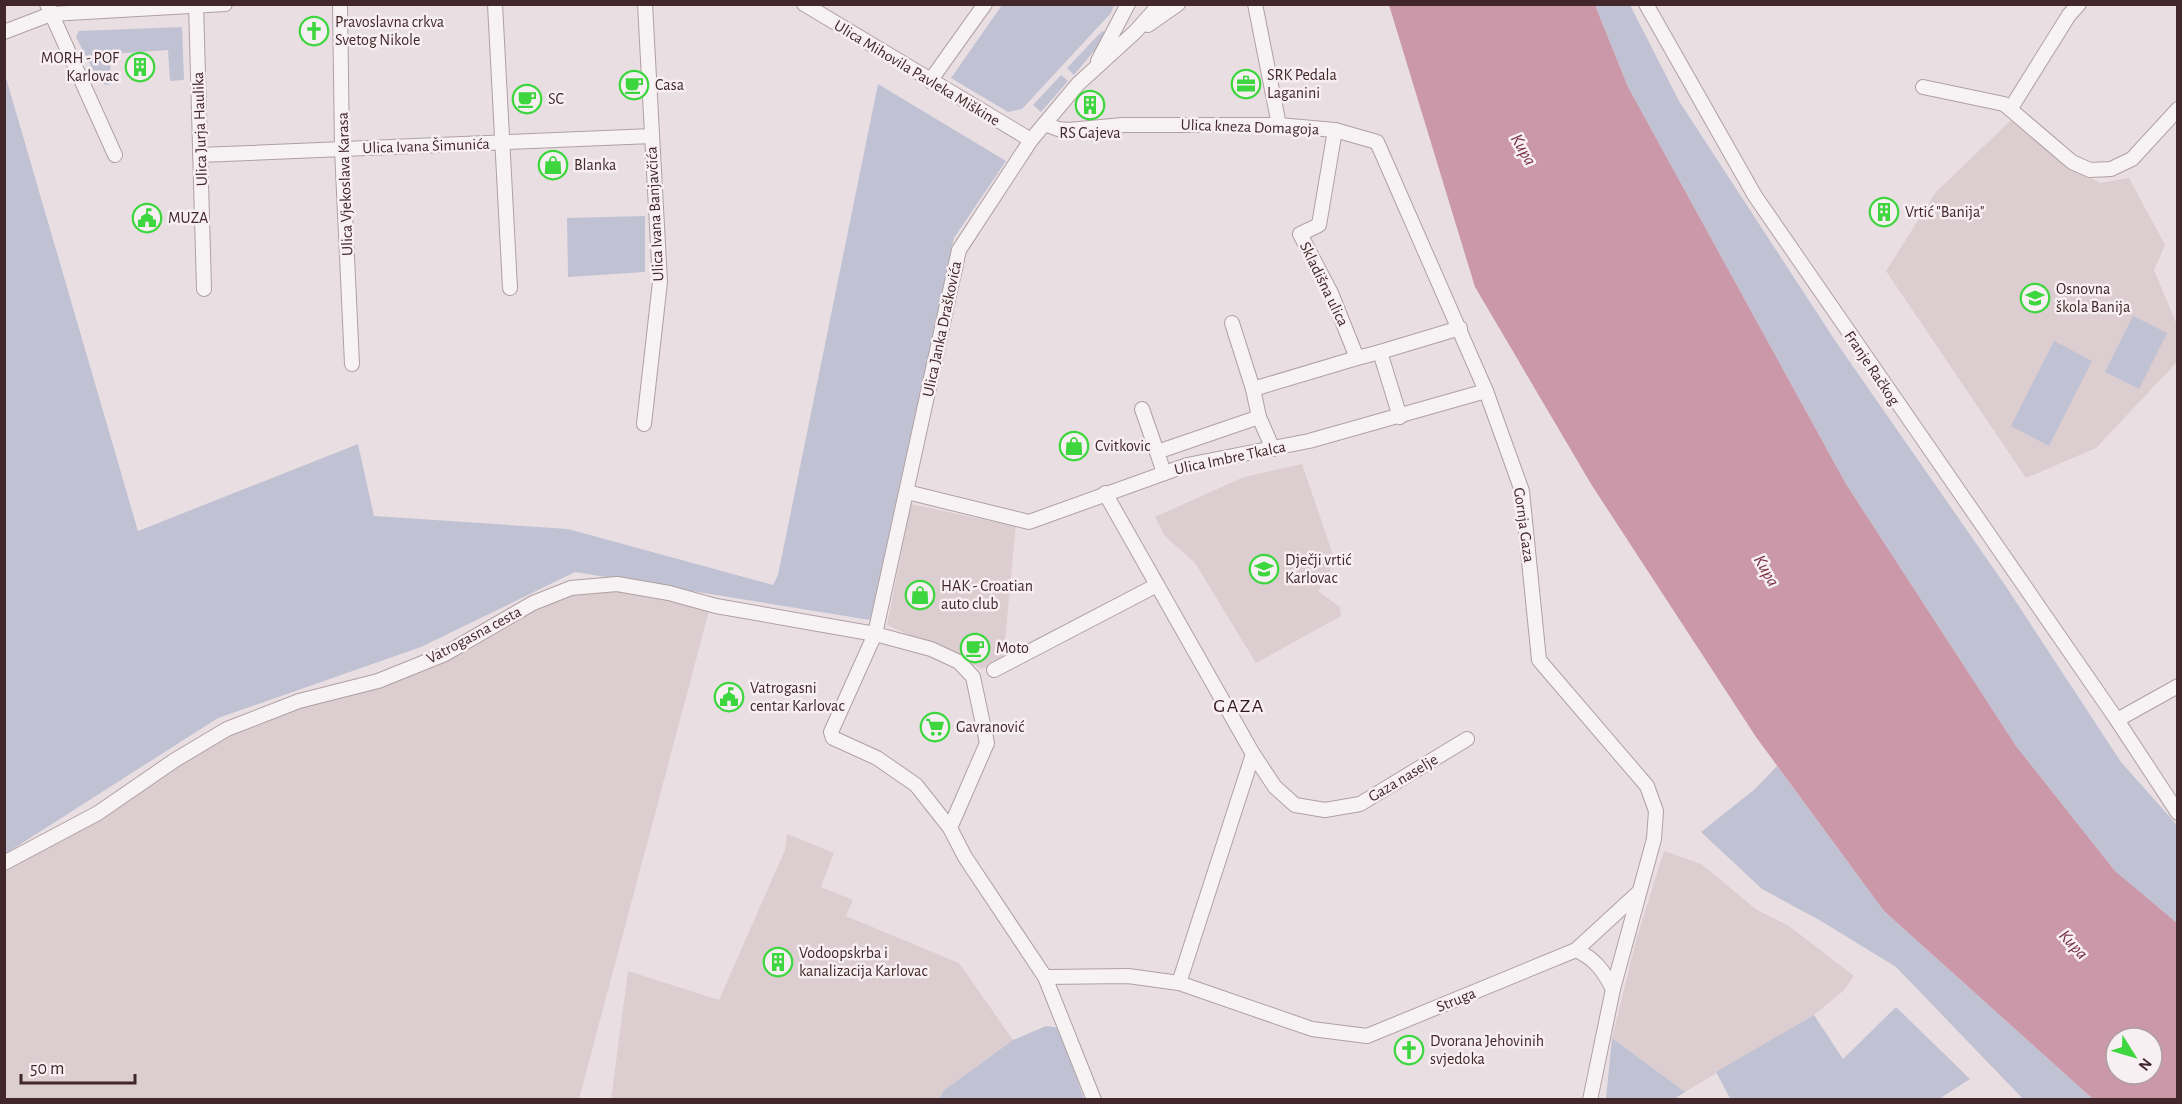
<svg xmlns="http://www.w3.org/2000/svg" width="2182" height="1104" font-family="'Alegreya Sans',sans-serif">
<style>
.built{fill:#dbcdd0}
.green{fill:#c0c2d4}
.water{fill:#cb98a9;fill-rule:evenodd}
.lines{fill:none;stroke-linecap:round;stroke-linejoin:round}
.minor-casing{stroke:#b0a0a4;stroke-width:16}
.minor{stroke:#f7f2f3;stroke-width:14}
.labels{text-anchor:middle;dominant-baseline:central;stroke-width:5;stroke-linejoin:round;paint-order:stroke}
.poi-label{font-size:16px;fill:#41272c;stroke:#f7eff1;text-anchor:start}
.street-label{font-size:16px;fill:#41272c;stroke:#f7eff1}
.water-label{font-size:18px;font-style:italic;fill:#782f44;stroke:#f7eff1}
.quarter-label{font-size:20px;letter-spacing:1.5px;fill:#32191e;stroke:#f7eff1}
</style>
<rect width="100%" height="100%" fill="#e9dfe2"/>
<!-- built -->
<g class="built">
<path d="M2011,120L2061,162L2100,183L2129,178L2165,245L2154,270L2177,325V362L2096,448L2026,478L1886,271L1936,192Z"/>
<path d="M1302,464L1333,555L1329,575L1318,591L1340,607L1341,616L1256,663L1195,563L1165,536L1155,517L1244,477Z"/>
<path d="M911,504L1004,524H1016L1003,662L982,669L887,625Z"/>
<path d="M618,589L665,597L709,611L579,1099H5L4,870L100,817L230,731L301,705L384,684L535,606L571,592Z"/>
<path d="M787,834L834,853L821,887L853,900L846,916L959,963L1013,1040L943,1091L939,1099L611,1100L628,971L719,1000L785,850Z"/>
<path d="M1664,851L1701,864L1757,910L1789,926L1854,976L1843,991L1814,1015L1685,1092L1612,1038L1637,937Z"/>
</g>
<!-- green -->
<g class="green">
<path d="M1002,5V4L1114,5L1111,13L1022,109L1008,112L951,78Z"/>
<path d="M1595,5H1630L1679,101L1836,342L2005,585L2121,762L2177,825V923L2115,871L2016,746L1846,484L1628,87Z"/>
<path d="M182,27L184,80L170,81L168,50L110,54L111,84L105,85L95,74L76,37L79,31Z"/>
<path d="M1102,31L1108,34L1074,75L1067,68Z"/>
<path d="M4,71L138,531L358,444L374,516L568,529L773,585L778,575L878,84L1006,161L954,238L870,620L575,572L421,647L218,718L5,854Z"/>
<path d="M1061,75L1068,81L1041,112L1033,105Z"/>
<path d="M645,216V272L568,277L567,218Z"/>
<path d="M2133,316L2167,333L2139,389L2105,372Z"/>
<path d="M2054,341L2092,361L2049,446L2011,426Z"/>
<path d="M1777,766L1884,911L2093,1099H2023L1896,967L1821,921L1762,889L1701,832L1755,789Z"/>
<path d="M1896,1007L1970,1079L1939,1099L1731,1100L1716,1072L1814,1015L1843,1059Z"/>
<path d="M1046,1026L1055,1027L1060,1030L1084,1099L939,1100L943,1091L1013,1040Z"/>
<path d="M1612,1038L1685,1092L1674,1099H1606Z"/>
</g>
<!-- water -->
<path class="water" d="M1389,5H1595L1628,87L1846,484L2016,746L2115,871L2177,923V1099H2093L1884,911L1756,737L1591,484L1475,287ZM2116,1038H2152V1074H2116Z"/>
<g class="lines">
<!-- minor casing -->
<g class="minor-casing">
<g id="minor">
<path d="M47,4L115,155"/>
<path d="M196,4L204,289"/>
<path d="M340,4L342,149L352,364"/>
<path d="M495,4L510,288"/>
<path d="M804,4L1031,140"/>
<path d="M1255,4L1279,125"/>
<path d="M1646,4L1755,196L2117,720L2178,813"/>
<path d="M1148,25L1178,4"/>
<path d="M4,32L51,14L225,4"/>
<path d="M1098,61L1128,4"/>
<path d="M930,81L985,4"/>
<path d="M1923,87L2004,104L2072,162L2090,170L2111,169L2132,159L2178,109"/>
<path d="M2011,108L2069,15L2079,4"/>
<path d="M1045,124L1058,129L1068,130L1123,125H1279L1335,130L1377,142L1486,391L1522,491L1539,660L1647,786L1656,811L1654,839L1613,989L1590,1100"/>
<path d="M1335,130L1319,225L1300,234L1331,293L1357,358L1380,352L1400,417"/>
<path d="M200,155L652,136"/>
<path d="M1232,323L1253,389"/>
<path d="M1380,352L1460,328"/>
<path d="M1142,409L1157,452"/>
<path d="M644,424L660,282L645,4"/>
<path d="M1273,449L1259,417L1253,389L1357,358"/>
<path d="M1164,473L1157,452L1259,417"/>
<path d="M907,492L1029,522L1187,465L1309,441L1486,391"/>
<path d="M1105,493L1253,754L1275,787L1295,805L1325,810L1360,804L1467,739"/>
<path d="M994,670L1157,585"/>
<path d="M2117,720L2178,686"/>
<path d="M4,863L98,813L175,760L227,729L299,701L378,681L445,654L533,603L571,588L617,584L669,593L716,606L875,634L931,649L959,662L973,677L987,743L950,828"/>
<path d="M1576,950C1595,959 1603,970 1613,989"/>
<path d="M1045,977L1128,976L1179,983L1312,1029L1367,1036L1576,950L1638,893"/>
<path d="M1179,983L1253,754"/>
<path d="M1094,1100L1045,977L965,857L950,828L916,785L877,758L833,738L831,732L875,634L959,250L1031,140L1078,84L1135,32L1160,4"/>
</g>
</g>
<!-- minor -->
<use href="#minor" class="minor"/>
</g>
<!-- icons -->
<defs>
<g id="church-ring" transform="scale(1.5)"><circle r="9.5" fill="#f7eff1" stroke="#3dd63e" stroke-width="1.5"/><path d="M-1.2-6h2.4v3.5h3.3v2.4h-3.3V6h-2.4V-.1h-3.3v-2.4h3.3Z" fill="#3dd63e"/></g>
<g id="building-ring" transform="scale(1.5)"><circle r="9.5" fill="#f7eff1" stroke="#3dd63e" stroke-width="1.5"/><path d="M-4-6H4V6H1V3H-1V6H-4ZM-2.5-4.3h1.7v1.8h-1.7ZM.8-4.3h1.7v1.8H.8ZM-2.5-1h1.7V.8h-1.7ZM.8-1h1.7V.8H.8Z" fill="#3dd63e"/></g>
<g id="office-ring" transform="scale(1.5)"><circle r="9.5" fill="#f7eff1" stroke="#3dd63e" stroke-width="1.5"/><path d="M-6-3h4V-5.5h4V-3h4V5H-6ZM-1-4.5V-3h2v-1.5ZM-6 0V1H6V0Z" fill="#3dd63e"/></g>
<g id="cafe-ring" transform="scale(1.5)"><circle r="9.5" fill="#f7eff1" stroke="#3dd63e" stroke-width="1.5"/><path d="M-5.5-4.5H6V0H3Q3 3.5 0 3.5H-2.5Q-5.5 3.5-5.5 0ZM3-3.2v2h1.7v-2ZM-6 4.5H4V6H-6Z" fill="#3dd63e"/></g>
<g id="shop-ring" transform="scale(1.5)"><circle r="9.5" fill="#f7eff1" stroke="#3dd63e" stroke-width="1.5"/><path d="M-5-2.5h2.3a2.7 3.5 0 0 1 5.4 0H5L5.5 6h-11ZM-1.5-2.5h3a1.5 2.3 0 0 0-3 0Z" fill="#3dd63e"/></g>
<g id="civic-ring" transform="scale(1.5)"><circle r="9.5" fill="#f7eff1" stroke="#3dd63e" stroke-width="1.5"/><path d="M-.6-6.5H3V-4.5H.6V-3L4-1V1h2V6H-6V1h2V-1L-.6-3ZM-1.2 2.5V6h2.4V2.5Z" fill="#3dd63e"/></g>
<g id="school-ring" transform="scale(1.5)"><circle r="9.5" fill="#f7eff1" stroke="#3dd63e" stroke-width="1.5"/><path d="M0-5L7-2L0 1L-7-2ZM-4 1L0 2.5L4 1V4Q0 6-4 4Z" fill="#3dd63e"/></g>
<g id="supermarket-ring" transform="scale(1.5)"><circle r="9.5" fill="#f7eff1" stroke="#3dd63e" stroke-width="1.5"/><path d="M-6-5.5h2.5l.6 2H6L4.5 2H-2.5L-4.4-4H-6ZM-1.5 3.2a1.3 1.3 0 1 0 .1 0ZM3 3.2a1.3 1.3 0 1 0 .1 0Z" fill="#3dd63e"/></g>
</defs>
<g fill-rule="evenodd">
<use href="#church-ring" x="314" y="31"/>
<use href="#building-ring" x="140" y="67"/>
<use href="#office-ring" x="1246" y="84"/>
<use href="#cafe-ring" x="634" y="85"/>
<use href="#cafe-ring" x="527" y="99"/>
<use href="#building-ring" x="1090" y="105"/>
<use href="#shop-ring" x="553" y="165"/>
<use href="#building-ring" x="1884" y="212"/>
<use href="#civic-ring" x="147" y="218"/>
<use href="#school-ring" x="2035" y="298"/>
<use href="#shop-ring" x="1074" y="446"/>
<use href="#school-ring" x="1264" y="569"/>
<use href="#shop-ring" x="920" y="595"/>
<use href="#cafe-ring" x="975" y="648"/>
<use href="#civic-ring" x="729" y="697"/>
<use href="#supermarket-ring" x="935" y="727"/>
<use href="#building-ring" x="778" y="962"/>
<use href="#church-ring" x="1409" y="1050"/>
</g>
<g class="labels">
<!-- poi labels -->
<g class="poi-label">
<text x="335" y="22">Pravoslavna crkva<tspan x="335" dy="18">Svetog Nikole</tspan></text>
<text x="119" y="58" text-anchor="end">MORH - POF<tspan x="119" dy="18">Karlovac</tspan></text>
<text x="1267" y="75">SRK Pedala<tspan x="1267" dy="18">Laganini</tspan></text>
<text x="655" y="85">Casa</text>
<text x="548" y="99">SC</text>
<text x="1090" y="133" text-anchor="middle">RS Gajeva</text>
<text x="574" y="165">Blanka</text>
<text x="1905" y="212">Vrtić "Banija"</text>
<text x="168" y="218">MUZA</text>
<text x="2056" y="289">Osnovna<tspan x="2056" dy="18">škola Banija</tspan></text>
<text x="1095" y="446">Cvitkovic</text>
<text x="1285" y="560">Dječji vrtić<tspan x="1285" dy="18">Karlovac</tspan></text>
<text x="941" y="586">HAK - Croatian<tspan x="941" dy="18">auto club</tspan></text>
<text x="996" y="648">Moto</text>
<text x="750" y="688">Vatrogasni<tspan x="750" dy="18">centar Karlovac</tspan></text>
<text x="956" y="727">Gavranović</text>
<text x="799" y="953">Vodoopskrba i<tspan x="799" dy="18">kanalizacija Karlovac</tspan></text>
<text x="1430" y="1041">Dvorana Jehovinih<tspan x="1430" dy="18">svjedoka</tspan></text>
</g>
<!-- street labels -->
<g class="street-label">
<text transform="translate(917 73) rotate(31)">Ulica Mihovila Pavleka Miškine</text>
<text transform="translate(1250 127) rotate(2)">Ulica kneza Domagoja</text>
<text transform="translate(200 129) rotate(-92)">Ulica Jurja Haulika</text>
<text transform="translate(426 146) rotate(-2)">Ulica Ivana Šimunića</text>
<text transform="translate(345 184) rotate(-92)">Ulica Vjekoslava Karasa</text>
<text transform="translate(655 214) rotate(-93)">Ulica Ivana Banjavčića</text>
<text transform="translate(1324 284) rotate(64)">Skladišna ulica</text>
<text transform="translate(942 329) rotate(-78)">Ulica Janka Draškovića</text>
<text transform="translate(1872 368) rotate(56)">Franje Račkog</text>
<text transform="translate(1230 458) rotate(-12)">Ulica Imbre Tkalca</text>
<text transform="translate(1524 525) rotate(82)">Gornja Gaza</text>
<text transform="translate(474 635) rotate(-28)">Vatrogasna cesta</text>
<text transform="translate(1403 778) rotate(-31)">Gaza naselje</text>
<text transform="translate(1456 1000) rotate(-22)">Struga</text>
</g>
<!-- water labels -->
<g class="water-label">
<text transform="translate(1523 150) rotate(60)">Kupa</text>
<text transform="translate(1766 571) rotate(60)">Kupa</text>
<text transform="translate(2073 945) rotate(47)">Kupa</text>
</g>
<!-- quarter labels -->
<g class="quarter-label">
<text x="1239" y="706">GAZA</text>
</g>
</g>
<!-- border -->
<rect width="2182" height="1104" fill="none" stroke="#41272c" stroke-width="12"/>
<!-- north arrow -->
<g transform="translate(2134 1056) rotate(127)"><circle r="28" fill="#f7eff1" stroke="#ae9fa2" stroke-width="1.5"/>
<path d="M0-4.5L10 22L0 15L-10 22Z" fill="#3dd63e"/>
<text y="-9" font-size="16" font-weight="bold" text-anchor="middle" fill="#41272c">N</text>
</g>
<!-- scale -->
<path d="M21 1074v9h114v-9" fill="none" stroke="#41272c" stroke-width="3"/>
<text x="30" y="1074" font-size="18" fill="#41272c" stroke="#f7eff1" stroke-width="4.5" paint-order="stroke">50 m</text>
</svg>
